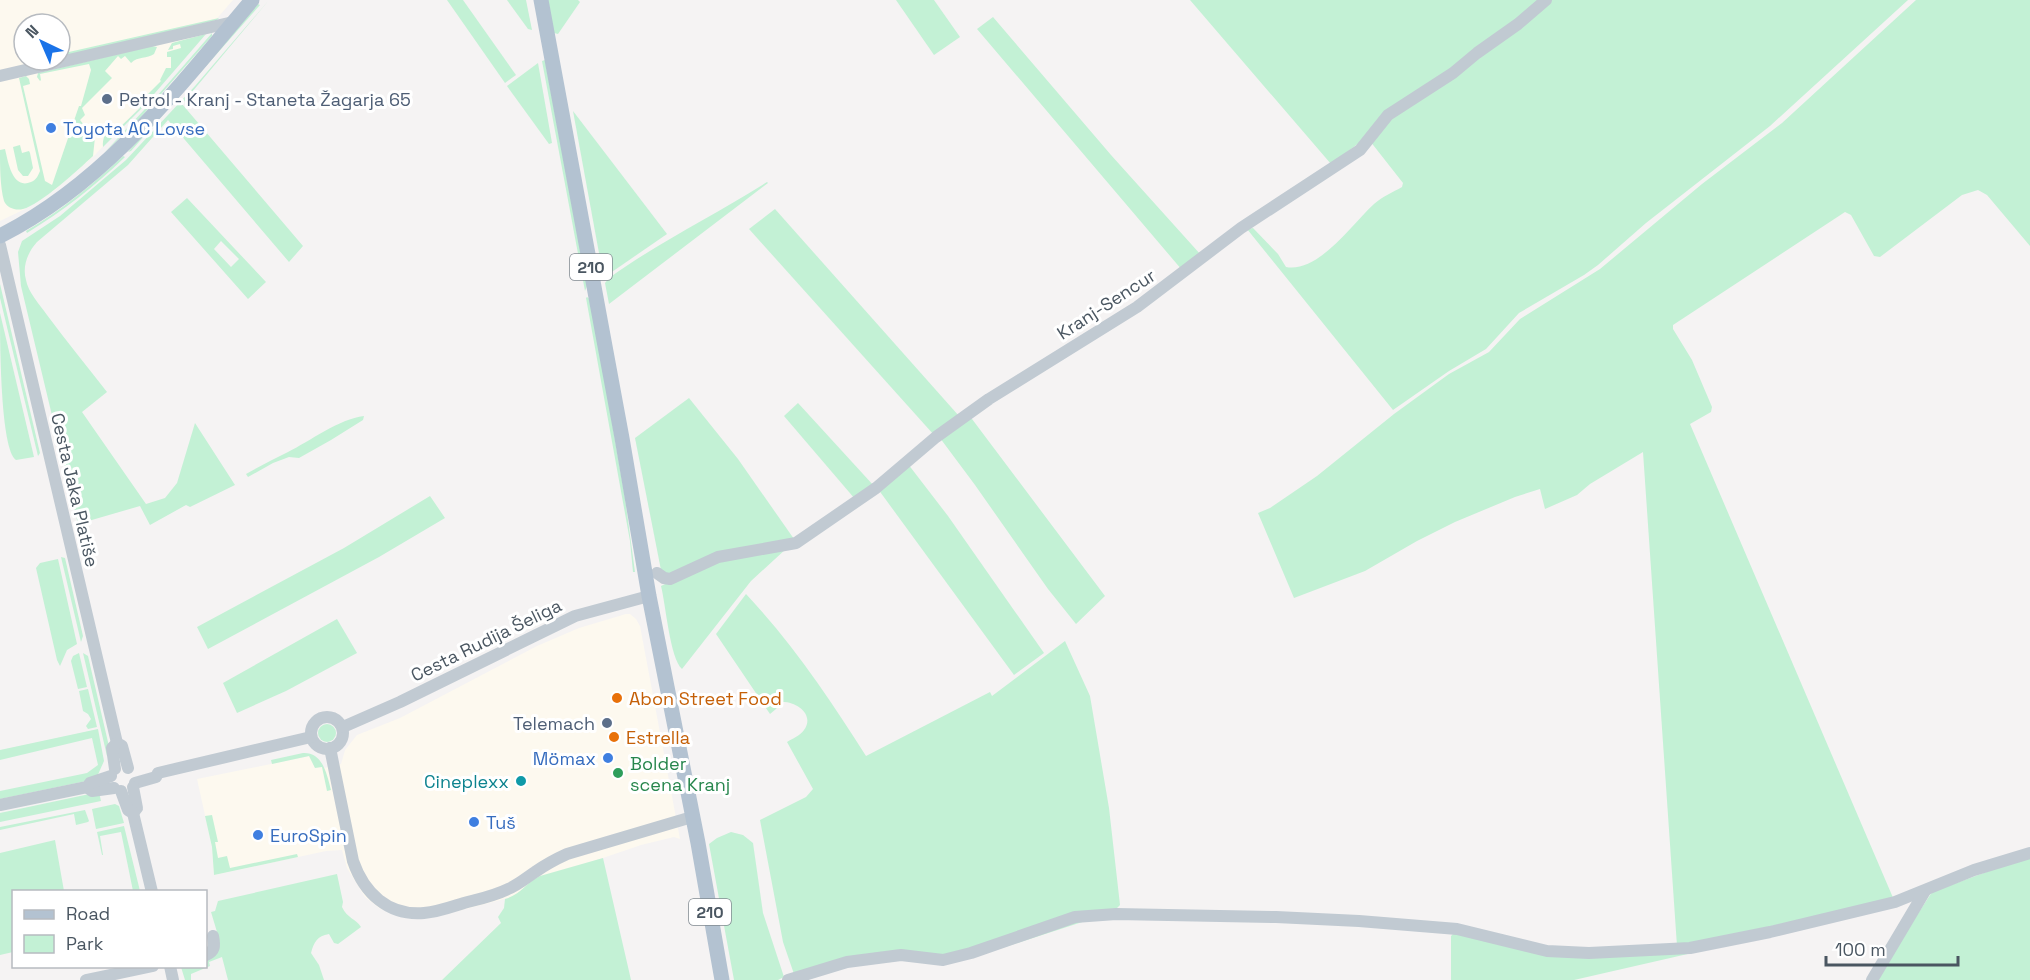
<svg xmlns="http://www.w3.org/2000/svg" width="2030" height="980" font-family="'Space Grotesk',sans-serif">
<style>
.commercial{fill:#fdf9ef;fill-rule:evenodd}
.green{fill:#c3f1d5;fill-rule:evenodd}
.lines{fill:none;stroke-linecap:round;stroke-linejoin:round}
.minor{stroke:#c1cad2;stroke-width:12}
.major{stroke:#b3c2d1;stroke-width:15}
.service-dot{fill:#5c6f8a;stroke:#fff;stroke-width:2}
.shop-dot{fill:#3f7fe0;stroke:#fff;stroke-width:2}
.food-dot{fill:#e8710a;stroke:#fff;stroke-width:2}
.leisure-dot{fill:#2e9e5b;stroke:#fff;stroke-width:2}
.culture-dot{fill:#0f9aa8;stroke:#fff;stroke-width:2}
.labels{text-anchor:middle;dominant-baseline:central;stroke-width:6;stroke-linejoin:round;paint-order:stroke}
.shield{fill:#fff;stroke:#808990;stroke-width:1.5}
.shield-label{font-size:16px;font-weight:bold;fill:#4a5661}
.service-label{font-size:18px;fill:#4e5e75;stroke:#fff;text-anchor:start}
.shop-label{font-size:18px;fill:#366cbe;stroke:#fff;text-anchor:start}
.street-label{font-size:18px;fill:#4a5661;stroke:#fff}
.food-label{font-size:18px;fill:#c56008;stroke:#fff;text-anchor:start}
.leisure-label{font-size:18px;fill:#27864d;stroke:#fff;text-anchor:start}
.culture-label{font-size:18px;fill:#0d838f;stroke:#fff;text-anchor:end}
</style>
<rect width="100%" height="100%" fill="#f5f3f3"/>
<!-- commercial -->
<g class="commercial">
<path d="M0,0H233L149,97L95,155L55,190L25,209L0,221ZM24,24H60V60H24Z"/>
<path d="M626,614H630L636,619L640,626L680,839L674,837L641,845L603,858L534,879L516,896L439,916L415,918L395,915L379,908L365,897L347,868L342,850L326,851L214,875L212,847L197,779L310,756L324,768L341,764L345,750L357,735L400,718L537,646L579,628Z"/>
</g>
<!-- green -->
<g class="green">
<path d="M269,0L182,104L303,246L289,262L168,120L128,165L37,242C28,252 22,266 26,280C28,292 40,305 47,315C66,341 87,366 107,392L82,412L146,504L165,498L177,483L195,423L235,485L190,507L186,505L150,525L140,506L78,524L21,286L18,252L22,241L60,216L126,160L195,86Z"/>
<path d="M447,0H463L516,75L505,83Z"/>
<path d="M507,0H526L532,30L528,29Z"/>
<path d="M548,0H578L580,2L558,34L554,33Z"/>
<path d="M896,0H934L960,37L934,55Z"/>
<path d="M1190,0H1908L1770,126L1646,223L1598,265L1584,275L1519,313L1486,349L1449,371L1393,410L1247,229L1253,228L1278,254L1286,267C1319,273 1352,224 1374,204C1382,197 1393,192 1402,187L1403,183L1370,141L1363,140L1331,164Z"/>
<path d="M1916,0H2030V246L1987,195L1978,190L1962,195L1880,257L1874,256L1851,215L1845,212L1673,325V329L1692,360L1712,407L1711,412L1690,424L1894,900L1677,946L1643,452L1590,484L1577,495L1545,509L1540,489L1515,497L1455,522L1417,541L1365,571L1294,598L1258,513L1270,508L1317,476L1394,414L1449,374L1489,352L1520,319L1600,269L1702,184L1782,123Z"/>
<path d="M258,4L260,5L131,151L128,152Z"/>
<path d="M993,17L1111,155L1201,255L1182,270L977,29Z"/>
<path d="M219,18L217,20L60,57V54Z"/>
<path d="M212,33V36L140,118L104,153L158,95Z"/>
<path d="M206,34L142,108L103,147C102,139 106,131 112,125L117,130L140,108L139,106L147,98L146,96L161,81L160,80L166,68H171V57H167V52L181,48L180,44L173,46V49L168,50L172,43Z"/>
<path d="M152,46L157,47L154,54C147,59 138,56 131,63L125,56L121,59L118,56L105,71L112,78L82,108L85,115L80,120L84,125L81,128L84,131L83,133L89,140L94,135L95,137L93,156C79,169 40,205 23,209C16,211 7,208 4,201C0,186 0,166 0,150L5,149C8,161 12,190 31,182C36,180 38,176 40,171L19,78L26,76L29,79L30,84L23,86L45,181L52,185L79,106H81L91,70L89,64L40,74L41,80L40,81L37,77L38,73Z"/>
<path d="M545,60L587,286L585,291L542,61Z"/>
<path d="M538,63L552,143L549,144L507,86Z"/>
<path d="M573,111L667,234L606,276L603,275Z"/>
<path d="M20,145L22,153L29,151L30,153L33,168L28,176H23L18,170L13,147Z"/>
<path d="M123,156L125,157C95,186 63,211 27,233L26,231C62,210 92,185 123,156Z"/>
<path d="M767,182L768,183L609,304L605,283L609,278C659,242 715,215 767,182Z"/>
<path d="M187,198L266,282L248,299L171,212ZM221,241L239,259L231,267L214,249Z"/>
<path d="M775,209L959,416L934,435L749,229Z"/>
<path d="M0,284L40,453L38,456L0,298Z"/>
<path d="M587,297L591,300L625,498L635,572H633L630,541L586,298Z"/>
<path d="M0,313L34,457L16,460C0,450 0,339 0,313Z"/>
<path d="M689,398L738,459L794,539L671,576L661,570L635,438Z"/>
<path d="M798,403L874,486L855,499L784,416Z"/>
<path d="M969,415L1105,596L1076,624L1048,589L975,485L940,438Z"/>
<path d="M364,416L363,420L331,440L299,458L289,457L273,463L248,477L246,474C260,466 274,459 288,452C310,441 339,419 364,416Z"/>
<path d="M908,464L948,516L1044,653L1014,675L878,489Z"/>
<path d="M430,496L445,518L379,557L208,649L197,627L344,548Z"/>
<path d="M787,548L751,581L682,669C670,658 666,606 661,586L708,563Z"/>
<path d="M61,557L65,558L83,636L81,642Z"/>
<path d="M58,559L77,644L67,650L60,666L57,660L36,568L40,563Z"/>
<path d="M746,594C793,644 830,699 866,756L990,692L992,696L1065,641L1090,696L1109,808L1120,905L1113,912L971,958H901L794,974L783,942L760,820L806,797L813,789L787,742C792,739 801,735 804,730C815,715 797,701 781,702L776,709L770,714L716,634Z"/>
<path d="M337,619L357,653L286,691L237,713L223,683Z"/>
<path d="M79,653L87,687L78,689L71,661L73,656Z"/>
<path d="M83,653L88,656L111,755L107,756Z"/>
<path d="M88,689L97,727L88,729L86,726L91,719L88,714L83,711L79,691Z"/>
<circle cx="327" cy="733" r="9"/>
<path d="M98,729L104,761L96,779L0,799V791L87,773L98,765L92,738L0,760V750Z"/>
<path d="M303,753C323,752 327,775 331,790L327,791L322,767L315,768L309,756L272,764L271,760Z"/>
<path d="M99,792L101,801L0,822V813Z"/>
<path d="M115,804L119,806L124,823L96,829L92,809Z"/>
<path d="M85,810L89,821L88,822L76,825L74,814L0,830V827Z"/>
<path d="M212,815L218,842H215L218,858L227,856L230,868L297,854L298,857L214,875L212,847L205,816Z"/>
<path d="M124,826L140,891H133L121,832L100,836L103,855H102L97,832Z"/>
<path d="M731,832L743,835L753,843L763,913L784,977L778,980H734L709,844L717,838Z"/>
<path d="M55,840L64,891L14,892L13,952L0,955V853Z"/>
<path d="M2030,856V980H1875L1932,892Z"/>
<path d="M603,858L631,980H442L501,923L498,917L504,908L505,899C522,894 525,883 540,876Z"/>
<path d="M337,874L343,902L342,907C347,918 356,919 361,927L338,944L334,943L329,934C317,936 314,942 311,953L319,965L324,980H228L222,957L209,962L210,966L191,974V980H185L181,967L206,966V959L217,932L211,912L215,911L218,901Z"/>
<path d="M1457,930L1554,954L1692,953L1574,980H1451V936Z"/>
</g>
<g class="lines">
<!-- minor -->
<g class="minor">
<path d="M0,76L233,22"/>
<path d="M0,245L117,743L122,746L128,768"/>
<path d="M657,573L664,578L670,579L718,557L796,543L876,488L936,437L989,399L1137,307L1241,228L1360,150L1388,115L1453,73L1477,53L1518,24L1546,0"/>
<circle cx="327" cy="733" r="16"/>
<path d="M343,727L400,702L575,616L649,596"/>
<path d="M330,748L353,861C364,893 388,916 424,913C438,912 451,907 464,903C479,899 494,896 508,889C518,885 526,878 535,872C545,865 556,859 567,854L692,817"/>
<path d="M115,769L112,748L117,743"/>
<path d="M135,783L156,777L158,773L311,737"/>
<path d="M133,787L137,808L133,813"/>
<path d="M88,788L92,791L114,788"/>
<path d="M121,791L128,810L133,813L152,892"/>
<path d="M0,805L87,787L90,783L111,776"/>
<path d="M206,955C215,951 215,946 213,936"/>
<path d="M170,966L173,980"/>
<path d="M86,980L153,966"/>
<path d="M788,980L847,962L901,955L943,960L971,953L1075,917L1116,914L1276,917L1359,921L1457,929L1547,951L1589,953L1690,948L1770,932L1895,902L1974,870L2030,853"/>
<path d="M1872,980L1925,891"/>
</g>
<!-- major -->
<g class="major">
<path d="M541,0L622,438L649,596L698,843L722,980"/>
<path d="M0,236C104,184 178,88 252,0"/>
</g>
</g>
<!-- markers -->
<g class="service-dot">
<circle cx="107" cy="99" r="6"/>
<circle cx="607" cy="723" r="6"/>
</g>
<g class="shop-dot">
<circle cx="51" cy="128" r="6"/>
<circle cx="608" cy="758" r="6"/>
<circle cx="474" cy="822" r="6"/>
<circle cx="258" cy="835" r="6"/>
</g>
<g class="food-dot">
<circle cx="617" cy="698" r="6"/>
<circle cx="614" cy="737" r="6"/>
</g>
<circle class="leisure-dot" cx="618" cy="773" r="6"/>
<circle class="culture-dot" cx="521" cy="781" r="6"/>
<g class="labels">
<!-- shield labels -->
<g class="shield">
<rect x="570" y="254" width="42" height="26" rx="4.5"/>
<rect x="689" y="899" width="42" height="26" rx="4.5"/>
</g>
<g class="shield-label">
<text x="591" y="267">210</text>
<text x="710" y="912">210</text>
</g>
<!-- service labels -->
<g class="service-label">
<text x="119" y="99">Petrol - Kranj - Staneta Žagarja 65</text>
<text x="595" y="723" text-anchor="end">Telemach</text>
</g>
<!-- shop labels -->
<g class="shop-label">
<text x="63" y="128">Toyota AC Lovse</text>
<text x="596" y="758" text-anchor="end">Mömax</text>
<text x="486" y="822">Tuš</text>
<text x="270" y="835">EuroSpin</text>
</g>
<!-- street labels -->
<g class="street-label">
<text transform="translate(1106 304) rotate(-33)">Kranj-Sencur</text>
<text transform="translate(75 490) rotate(77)">Cesta Jaka Platiše</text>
<text transform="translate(486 640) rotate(-26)">Cesta Rudija Šeliga</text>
</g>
<!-- food labels -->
<g class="food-label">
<text x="629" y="698">Abon Street Food</text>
<text x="626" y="737">Estrella</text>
</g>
<!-- leisure labels -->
<g class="leisure-label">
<text x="630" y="763">Bolder<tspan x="630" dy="21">scena Kranj</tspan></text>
</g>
<!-- culture labels -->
<g class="culture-label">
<text x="509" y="781">Cineplexx</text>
</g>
</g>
<!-- legend -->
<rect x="12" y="890" width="195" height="78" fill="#ffffff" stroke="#b7bbc0" stroke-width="1.5"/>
<rect x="24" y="910" width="30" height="9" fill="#b3c2d1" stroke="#b7bbc0" stroke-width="1.5"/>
<text x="66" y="920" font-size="18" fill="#4a5661">Road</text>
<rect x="24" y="935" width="30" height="18" fill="#c3f1d5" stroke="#b7bbc0" stroke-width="1.5"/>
<text x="66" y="950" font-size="18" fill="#4a5661">Park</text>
<!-- north arrow -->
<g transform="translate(42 42) rotate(316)"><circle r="28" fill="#ffffff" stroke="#b7bbc0" stroke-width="1.5"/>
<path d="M0-4.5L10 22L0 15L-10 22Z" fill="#1a73e8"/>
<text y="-9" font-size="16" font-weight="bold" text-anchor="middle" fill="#4a5661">N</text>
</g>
<!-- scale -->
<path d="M1826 956v9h132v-9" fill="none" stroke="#4a5661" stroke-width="3"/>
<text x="1835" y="956" font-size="18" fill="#4a5661" stroke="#ffffff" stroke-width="4.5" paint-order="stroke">100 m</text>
</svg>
